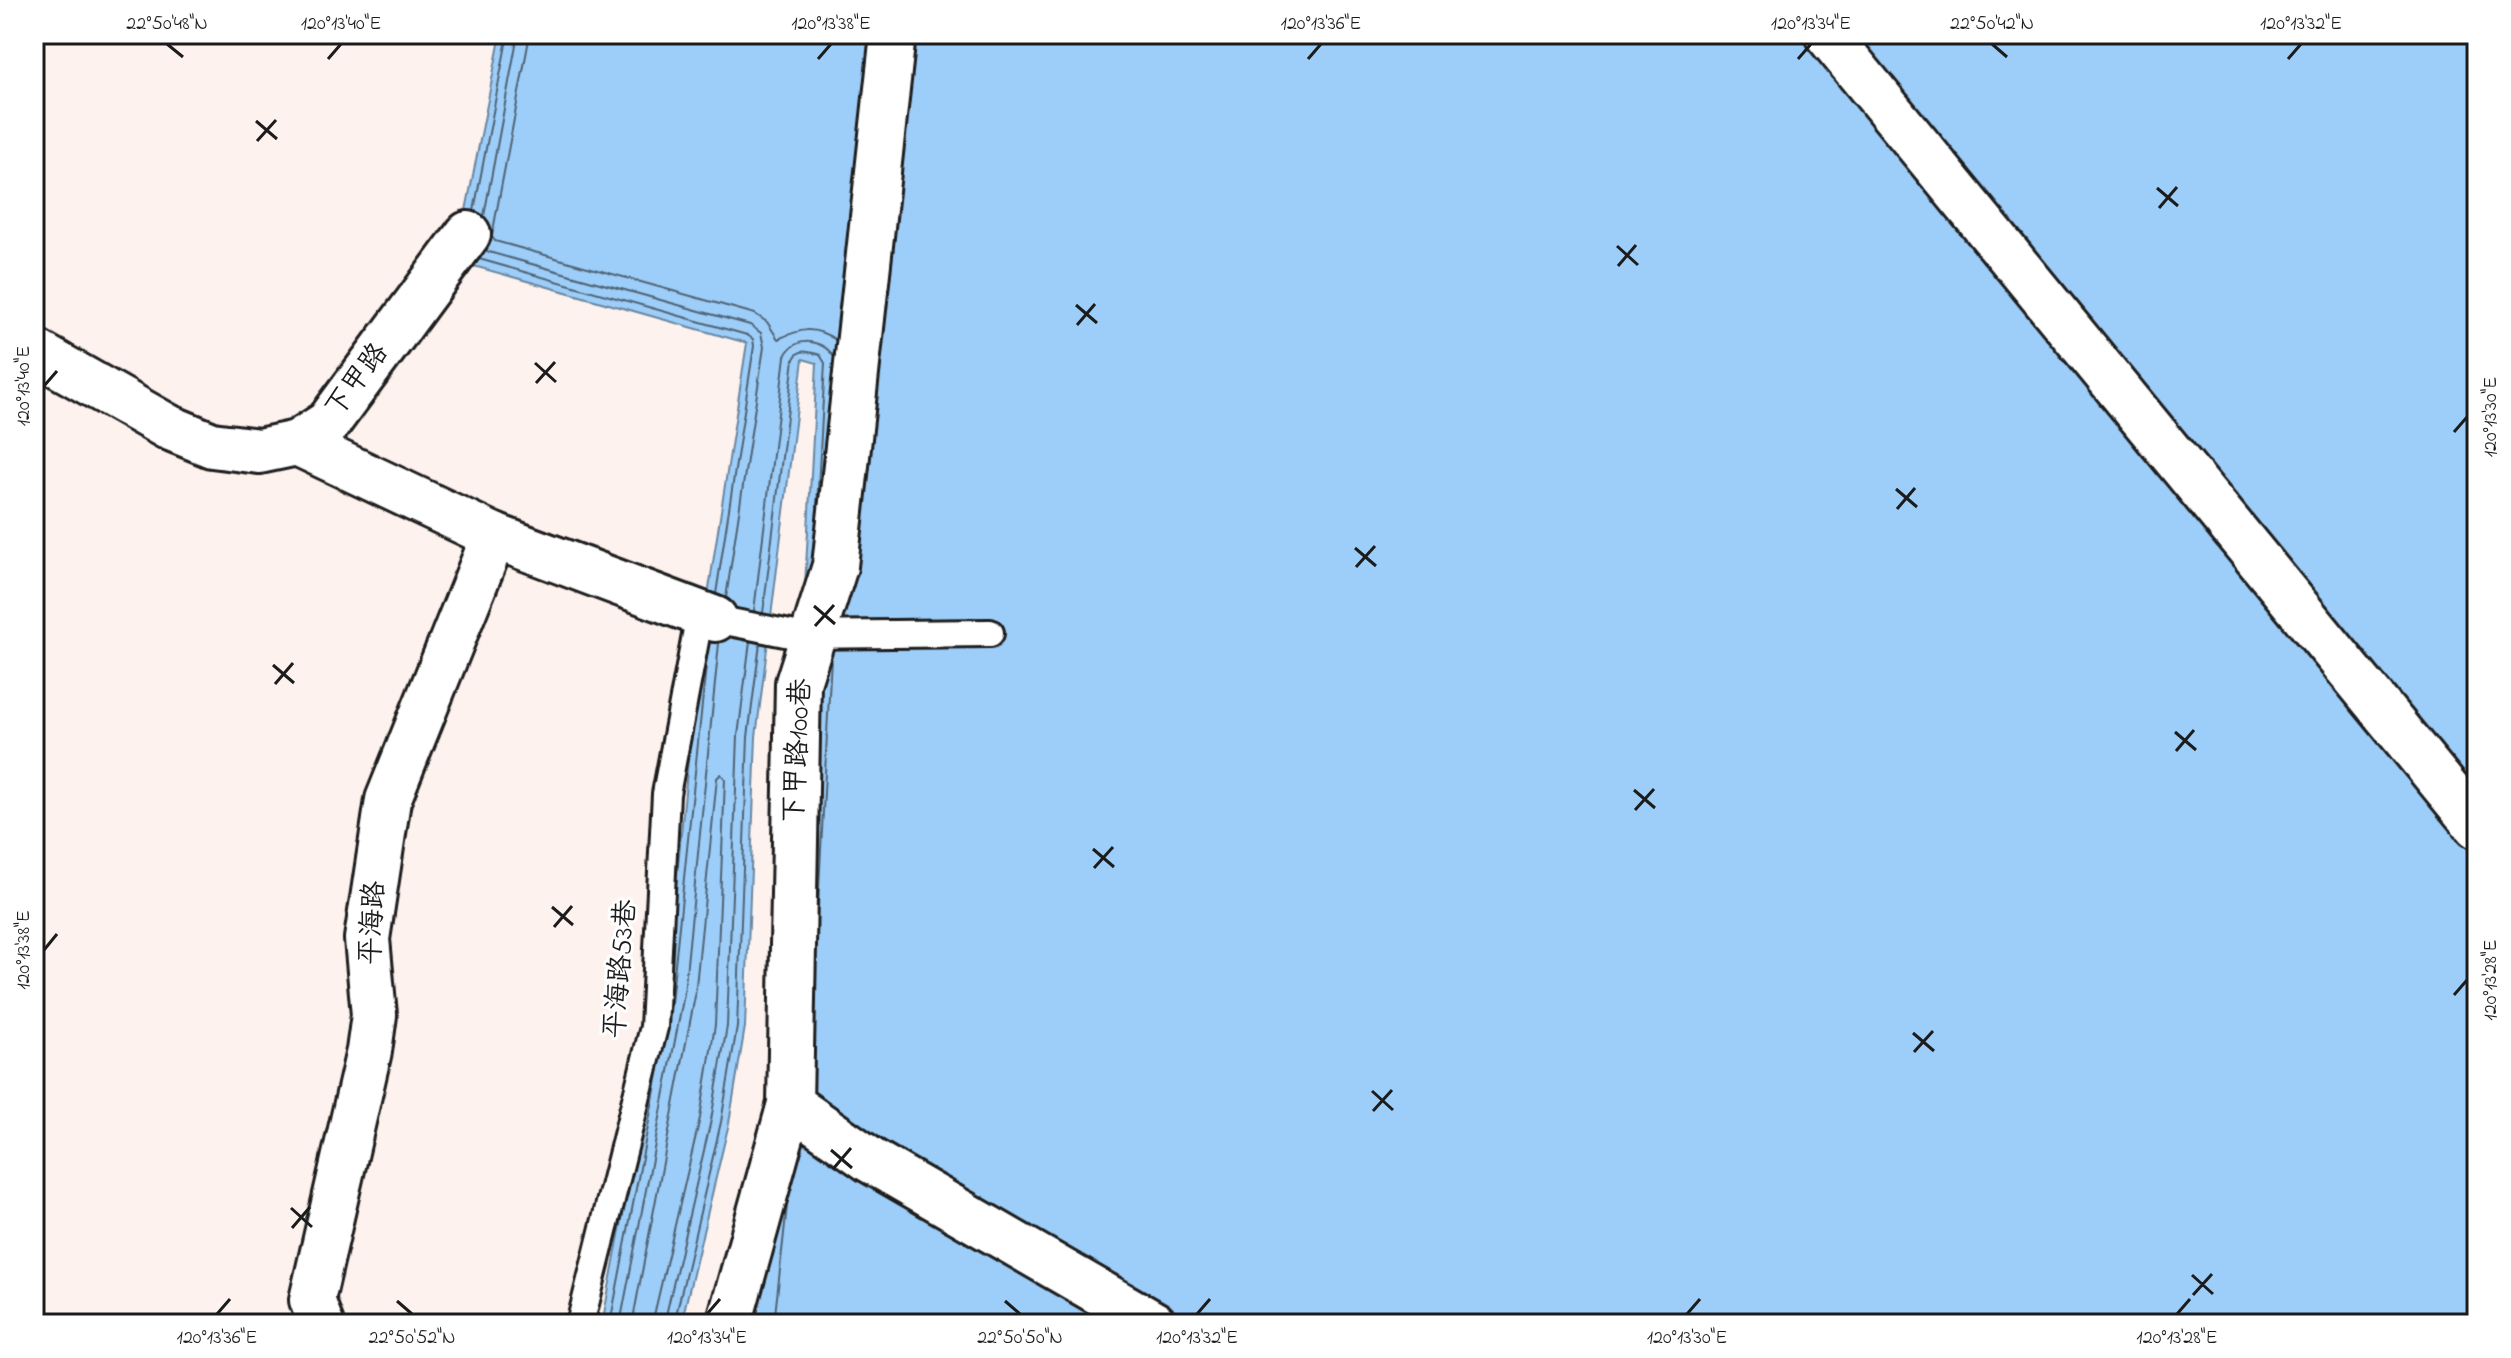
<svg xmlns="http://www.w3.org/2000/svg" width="2511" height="1358" font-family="'Indie Flower','LXGW WenKai TC',sans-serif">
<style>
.water{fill:#9dcef9;stroke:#6987a1;stroke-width:2}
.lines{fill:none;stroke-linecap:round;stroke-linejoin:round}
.shore{stroke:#506374;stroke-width:2}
.lane-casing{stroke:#1c1c1c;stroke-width:32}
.street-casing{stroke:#1c1c1c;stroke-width:50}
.lane{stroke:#fff;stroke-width:26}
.street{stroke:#fff;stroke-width:44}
.ticks{fill:none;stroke:#1c1c1c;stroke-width:3}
.labels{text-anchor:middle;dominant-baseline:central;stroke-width:6;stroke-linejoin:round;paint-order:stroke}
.street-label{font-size:28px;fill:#1c1c1c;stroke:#fff}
.neatline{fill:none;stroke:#1c1c1c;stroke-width:3}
.ticks-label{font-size:20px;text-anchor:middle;fill:#1c1c1c}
</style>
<rect width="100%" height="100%" fill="#fdf2ee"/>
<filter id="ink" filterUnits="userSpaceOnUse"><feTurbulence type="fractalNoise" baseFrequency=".0125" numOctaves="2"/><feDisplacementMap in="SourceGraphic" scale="16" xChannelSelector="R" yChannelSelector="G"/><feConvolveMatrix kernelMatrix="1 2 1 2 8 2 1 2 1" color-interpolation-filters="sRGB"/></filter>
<g filter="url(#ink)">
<!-- water -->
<path class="water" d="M501,34H2477V1324H744L787,920L817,363L803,359L756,737L745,1027L729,1123L681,1324H602L666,991L697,666L747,343L456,261Z"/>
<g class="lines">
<!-- shore -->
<g class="shore">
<path d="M474,211L508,34"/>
<path d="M484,216L518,34"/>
<path d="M492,236L530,34"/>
<path d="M492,237L495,241L755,314L767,322L778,339C800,329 813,325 836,340"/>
<path d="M485,251L750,325L761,333L764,347L726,598"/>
<path d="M479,259L747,335L753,339L754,346L716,594"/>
<path d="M754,611L785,356C795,335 823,339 834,357"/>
<path d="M763,613L794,359C799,347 810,352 820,355L825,363L817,506"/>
<path d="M818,908L831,657"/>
<path d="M670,1013L706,666"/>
<path d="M610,1324L659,1069"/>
<path d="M620,1324L684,994L719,643"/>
<path d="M632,1324L695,996L717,778L721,774L725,779L715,1025L700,1118L652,1324"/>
<path d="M664,1324L711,1120L727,1026L738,736L750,641"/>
<path d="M674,1324L721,1122L737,1027L748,737L760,643"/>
<path d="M774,1324L787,1206"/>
</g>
<!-- lane casing -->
<g class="lane-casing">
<g id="lane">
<path d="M715,619L795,635L990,633"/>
<path d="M580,1324L654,1027L666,794L700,614"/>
</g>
</g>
<!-- street casing -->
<g class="street-casing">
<g id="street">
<path d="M1827,34L2477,826"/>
<path d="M34,351L168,427L212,445L259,451L297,443L328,423L468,234"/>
<path d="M297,443L494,536L715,619"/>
<path d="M790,1104L870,1160L1154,1324"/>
<path d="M321,1324L312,1300L369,1051L374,1015L367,939L388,800L494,536"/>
<path d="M729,1324L790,1104L798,683L835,566L893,34"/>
</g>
</g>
<!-- lane -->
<use href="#lane" class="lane"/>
<!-- street -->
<use href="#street" class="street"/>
</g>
</g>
<!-- ticks -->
<path class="ticks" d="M167,44L183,57M1992,44L2007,57M328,59L341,44M818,59L831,44M1308,59L1321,44M1798,59L1811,44M2288,59L2301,44M256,121L277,139M257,141L276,120M2157,188L2178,206M2159,208L2177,187M1617,246L1638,265M1618,266L1636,245M1076,305L1097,323M1077,325L1095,304M535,363L556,382M536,383L555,362M44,386L57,371M2454,432L2467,417M1896,489L1917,507M1897,509L1915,488M1355,548L1376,566M1356,567L1375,546M814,606L835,624M815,626L834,605M273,665L294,683M275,684L293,663M2175,732L2196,750M2176,751L2194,730M1634,790L1655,808M1635,810L1654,789M1093,849L1114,867M1094,868L1113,847M552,907L573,925M554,927L572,906M44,950L57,934M2454,995L2467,980M1913,1033L1934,1051M1914,1052L1933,1031M1372,1091L1393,1110M1373,1111L1392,1090M831,1150L852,1168M833,1169L851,1148M291,1208L312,1227M292,1228L310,1207M2192,1275L2213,1294M2193,1295L2212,1274M397,1301L412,1314M1005,1301L1020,1314M217,1314L230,1299M707,1314L720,1299M1197,1314L1210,1299M1687,1314L1700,1299M2177,1314L2190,1299"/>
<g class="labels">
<!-- street labels -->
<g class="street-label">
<text transform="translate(358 381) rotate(-53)">下甲路</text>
<text transform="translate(799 751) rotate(-87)">下甲路100巷</text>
<text transform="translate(374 923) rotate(-87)">平海路</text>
<text transform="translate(622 969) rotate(-85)">平海路53巷</text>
</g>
</g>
<!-- margin -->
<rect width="2511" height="1358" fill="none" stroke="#fff" stroke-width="88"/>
<rect x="44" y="44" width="2423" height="1270" class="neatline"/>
<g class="ticks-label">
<text x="167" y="29">22°50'48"N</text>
<text x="341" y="29">120°13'40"E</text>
<text x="831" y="29">120°13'38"E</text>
<text x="1321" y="29">120°13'36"E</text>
<text x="1811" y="29">120°13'34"E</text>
<text x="1992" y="29">22°50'42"N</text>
<text x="2301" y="29">120°13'32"E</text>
<text transform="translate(22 386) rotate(-90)" y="7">120°13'40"E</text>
<text transform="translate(2489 417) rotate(-90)" y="7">120°13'30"E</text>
<text transform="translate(22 950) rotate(-90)" y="7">120°13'38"E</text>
<text transform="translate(2489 980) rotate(-90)" y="7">120°13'28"E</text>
<text x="217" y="1343">120°13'36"E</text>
<text x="412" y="1343">22°50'52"N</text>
<text x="707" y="1343">120°13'34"E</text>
<text x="1020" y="1343">22°50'50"N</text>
<text x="1197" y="1343">120°13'32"E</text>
<text x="1687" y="1343">120°13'30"E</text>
<text x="2177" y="1343">120°13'28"E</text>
</g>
</svg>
